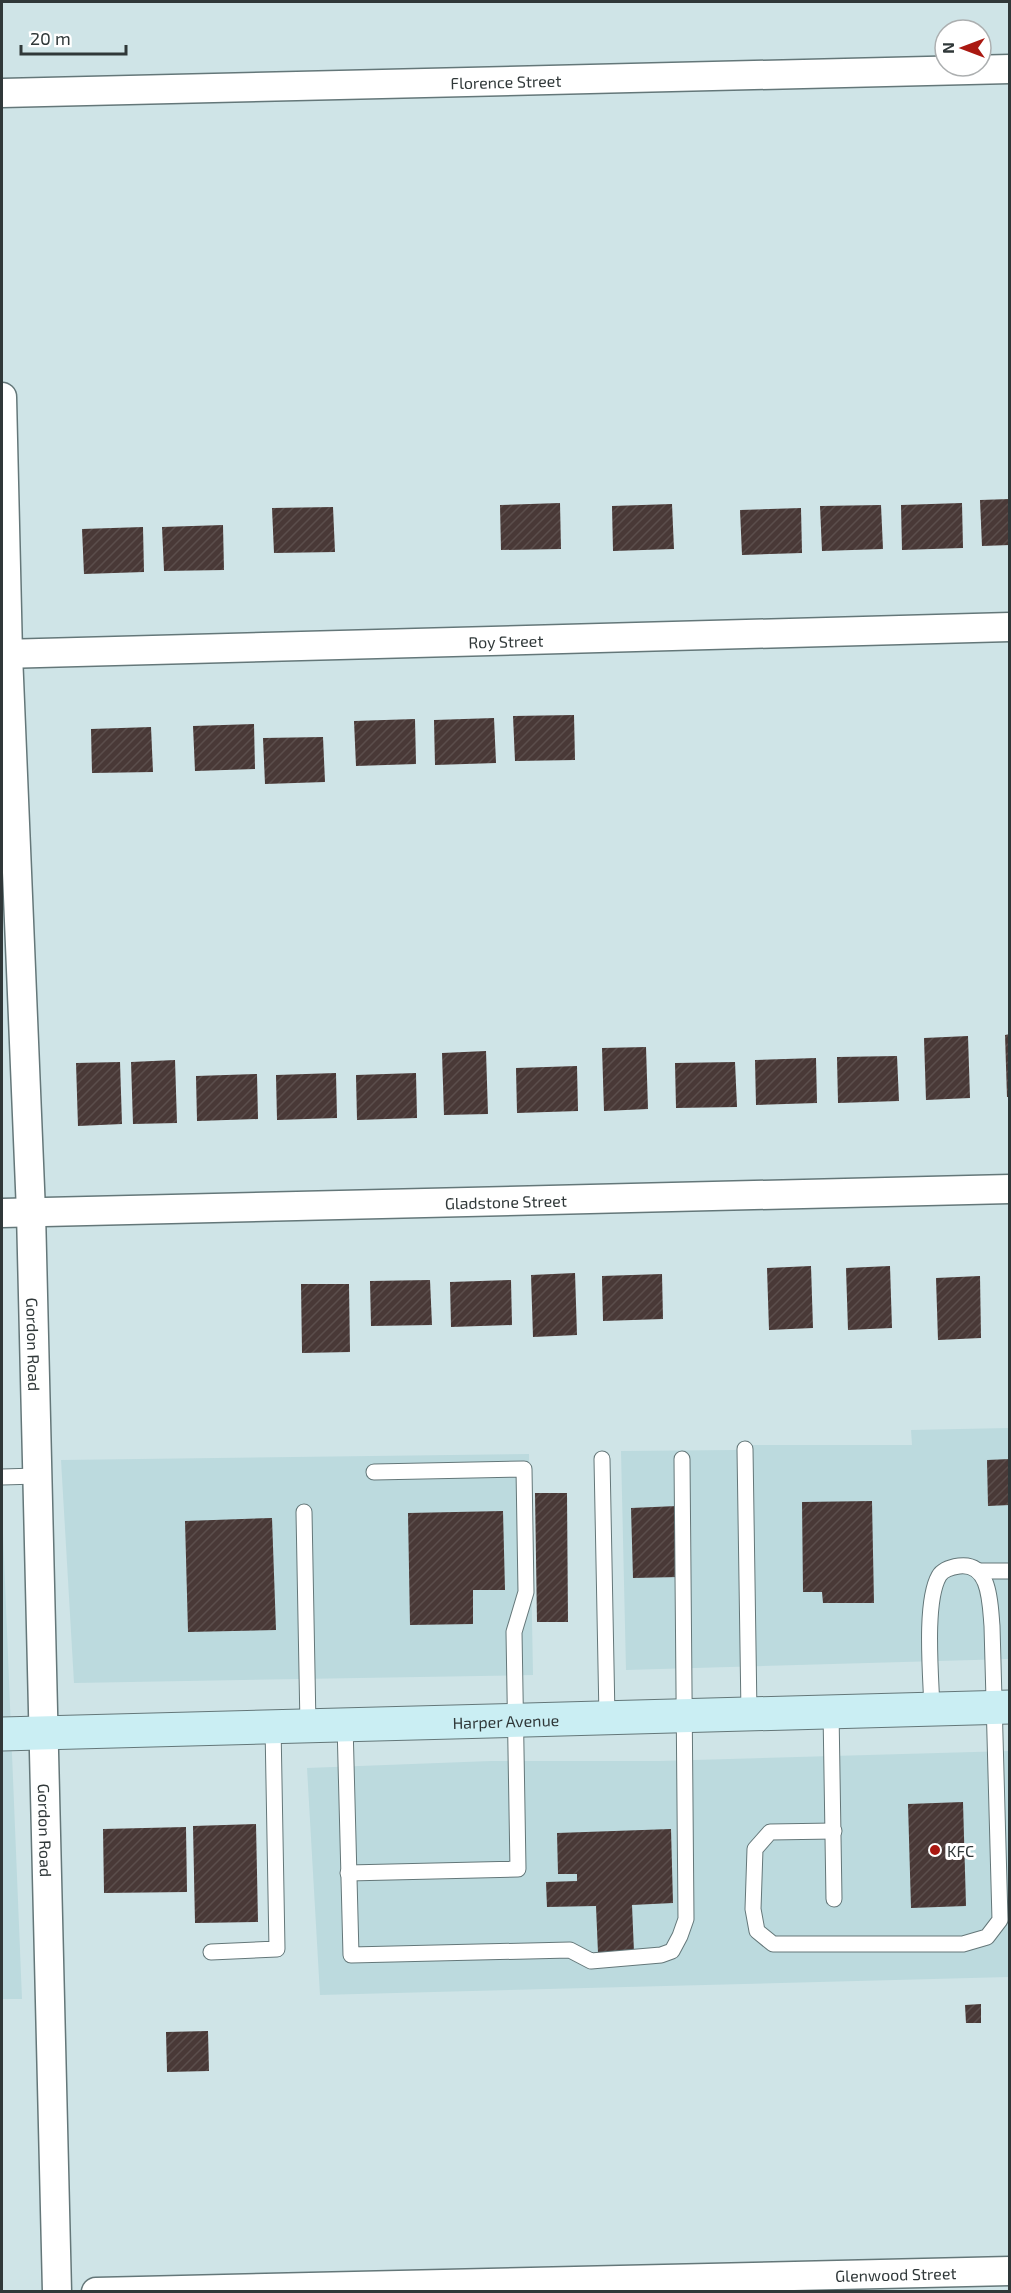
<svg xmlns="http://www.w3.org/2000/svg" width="1011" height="2293" font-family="'Exo 2',sans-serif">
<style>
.built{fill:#bcdade}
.building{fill:url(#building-hatch)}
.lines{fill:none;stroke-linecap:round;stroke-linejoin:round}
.service-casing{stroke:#647779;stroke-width:17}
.minor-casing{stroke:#647779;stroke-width:31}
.secondary-casing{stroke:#647779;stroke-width:35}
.service{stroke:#fff;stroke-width:15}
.minor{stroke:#fff;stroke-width:28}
.secondary{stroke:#caeef3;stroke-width:33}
.poi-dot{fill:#aa1811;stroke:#fff;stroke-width:2}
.labels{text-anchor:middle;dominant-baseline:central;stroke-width:6;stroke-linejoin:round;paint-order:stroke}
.street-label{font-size:16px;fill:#303839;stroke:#fff}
.poi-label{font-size:16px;fill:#303839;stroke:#fff;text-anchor:start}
</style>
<defs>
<pattern id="building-hatch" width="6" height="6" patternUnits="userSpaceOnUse" patternTransform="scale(1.5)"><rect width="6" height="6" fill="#493937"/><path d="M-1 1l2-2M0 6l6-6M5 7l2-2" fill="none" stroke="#5b4e4c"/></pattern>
</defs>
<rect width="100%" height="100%" fill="#cfe4e7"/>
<!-- built -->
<g class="built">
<path d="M1009,1428V1659L626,1670L621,1451L735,1450L750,1445H912L911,1430Z"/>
<path d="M529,1454L533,1675L74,1683L61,1460Z"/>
<path d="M2,1509L22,1999H2Z"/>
<path d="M1009,1751V1977L320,1995L307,1768L491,1761H659Z"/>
</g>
<!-- building -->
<g class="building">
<path d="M1010,499V545L982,546L980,500Z"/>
<path d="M560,503L561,549L501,550L500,505Z"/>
<path d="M962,503L963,548L902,550L901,505Z"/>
<path d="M672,504L674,549L613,551L612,506Z"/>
<path d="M881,505L883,549L822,551L820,506Z"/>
<path d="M333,507L335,552L274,553L272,508Z"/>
<path d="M801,508L802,553L742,555L740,510Z"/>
<path d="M223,525L224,570L164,571L162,527Z"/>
<path d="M143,527L144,572L84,574L82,529Z"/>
<path d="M574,715L575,760L515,761L513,716Z"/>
<path d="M494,718L496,763L435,765L434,720Z"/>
<path d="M415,719L416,764L356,766L354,721Z"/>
<path d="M254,724L255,769L195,771L193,726Z"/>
<path d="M151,727L153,772L92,773L91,729Z"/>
<path d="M323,737L325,782L265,784L263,738Z"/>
<path d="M1010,1034V1097H1007L1005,1035Z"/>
<path d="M968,1036L970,1098L926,1100L924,1038Z"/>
<path d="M646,1047L648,1109L604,1111L602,1048Z"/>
<path d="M486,1051L488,1114L444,1115L442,1053Z"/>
<path d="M897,1056L899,1101L838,1103L837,1057Z"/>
<path d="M816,1058L817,1103L756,1105L755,1060Z"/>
<path d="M175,1060L177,1123L133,1124L131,1062Z"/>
<path d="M120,1062L122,1124L78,1126L76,1063Z"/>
<path d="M735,1062L737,1107L676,1108L675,1063Z"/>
<path d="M577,1066L578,1111L517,1113L516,1068Z"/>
<path d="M336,1073L337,1118L277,1120L276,1075Z"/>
<path d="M416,1073L417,1118L357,1120L356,1075Z"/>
<path d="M257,1074L258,1119L197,1121L196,1076Z"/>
<path d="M811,1266L813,1328L769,1330L767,1268Z"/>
<path d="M890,1266L892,1328L848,1330L846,1268Z"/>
<path d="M575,1273L577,1335L533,1337L531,1275Z"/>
<path d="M662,1274L663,1319L603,1321L602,1276Z"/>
<path d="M980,1276L981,1338L938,1340L936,1278Z"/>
<path d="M430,1280L432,1325L371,1326L370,1281Z"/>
<path d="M511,1280L512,1325L451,1327L450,1282Z"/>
<path d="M301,1284H349L350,1352L302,1353Z"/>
<path d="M1010,1459V1505L988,1506L987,1460Z"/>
<path d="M535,1493H567L568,1622H537Z"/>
<path d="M872,1501L874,1603H823L822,1592H803L802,1502Z"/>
<path d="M677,1506L679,1577L633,1578L631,1508Z"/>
<path d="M503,1511L505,1590H473V1624L410,1625L408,1513Z"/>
<path d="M272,1518L276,1630L188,1632L185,1521Z"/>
<path d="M963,1802L966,1906L911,1908L908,1804Z"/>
<path d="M256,1824L258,1922L195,1923L193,1826Z"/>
<path d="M186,1827L187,1892L104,1893L103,1829Z"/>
<path d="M671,1829L673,1903L632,1905L634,1952L598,1953L596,1906L547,1907L546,1882L577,1881V1874H558L557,1833Z"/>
<path d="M981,2004V2023H966L965,2005Z"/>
<path d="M208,2031L209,2071L167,2072L166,2032Z"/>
</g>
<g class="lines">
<!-- service casing -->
<g class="service-casing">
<g id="service">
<path d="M745,1449L749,1713"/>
<path d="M602,1459L607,1717"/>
<path d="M2,1477L37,1476"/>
<path d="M304,1512L308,1725"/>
<path d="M978,1571H1010"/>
<path d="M831,1711L834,1899"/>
<path d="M345,1724L351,1955L570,1950L591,1961L661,1955L672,1951L680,1936L686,1919L682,1459"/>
<path d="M834,1831L770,1832L755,1849L753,1909L757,1931L773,1944H963L987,1937L1000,1920L992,1626C990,1605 991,1562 959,1566C952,1567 943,1569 939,1576C924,1602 931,1677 932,1709"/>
<path d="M348,1873L518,1869L514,1632L526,1592L524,1469L374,1472"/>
<path d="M211,1952L277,1949L273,1726"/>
</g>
</g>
<!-- minor casing -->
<g class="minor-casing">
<g id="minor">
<path id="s1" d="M2,93L1010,69"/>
<path id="s2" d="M2,397L8,654L31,1212L57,2292"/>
<path id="s3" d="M2,654L1010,627"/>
<path id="s4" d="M2,1213L1010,1189"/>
<path id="s5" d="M96,2292L1010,2271"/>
</g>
</g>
<!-- secondary casing -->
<g class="secondary-casing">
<g id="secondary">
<path id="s6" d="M2,1734L1010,1707"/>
</g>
</g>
<!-- service -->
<use href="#service" class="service"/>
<!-- minor -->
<use href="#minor" class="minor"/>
<!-- secondary -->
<use href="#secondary" class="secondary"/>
</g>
<!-- markers -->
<circle class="poi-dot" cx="935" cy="1850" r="6"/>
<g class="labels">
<!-- street labels -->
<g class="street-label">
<text stroke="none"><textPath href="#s1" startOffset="504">Florence Street</textPath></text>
<text stroke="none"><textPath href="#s3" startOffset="504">Roy Street</textPath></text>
<text stroke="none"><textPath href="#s4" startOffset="504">Gladstone Street</textPath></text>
<text stroke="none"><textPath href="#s2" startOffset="948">Gordon Road</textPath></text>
<text stroke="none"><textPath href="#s6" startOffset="504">Harper Avenue</textPath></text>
<text stroke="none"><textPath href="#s2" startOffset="1434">Gordon Road</textPath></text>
<text stroke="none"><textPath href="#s5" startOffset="800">Glenwood Street</textPath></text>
</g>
<!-- poi labels -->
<g class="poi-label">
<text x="947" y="1850">KFC</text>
</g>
</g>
<!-- border -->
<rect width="1011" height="2293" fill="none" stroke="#303839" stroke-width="6"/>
<!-- north arrow -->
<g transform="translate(963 48) rotate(270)"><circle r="28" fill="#ffffff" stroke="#acafb0" stroke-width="1.5"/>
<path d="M0-4.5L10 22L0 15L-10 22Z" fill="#aa1811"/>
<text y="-9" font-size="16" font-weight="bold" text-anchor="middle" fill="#303839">N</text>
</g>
<!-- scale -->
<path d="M21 45v9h105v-9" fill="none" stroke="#303839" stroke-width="3"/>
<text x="30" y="45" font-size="18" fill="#303839" stroke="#ffffff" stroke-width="4.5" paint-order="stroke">20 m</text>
</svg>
